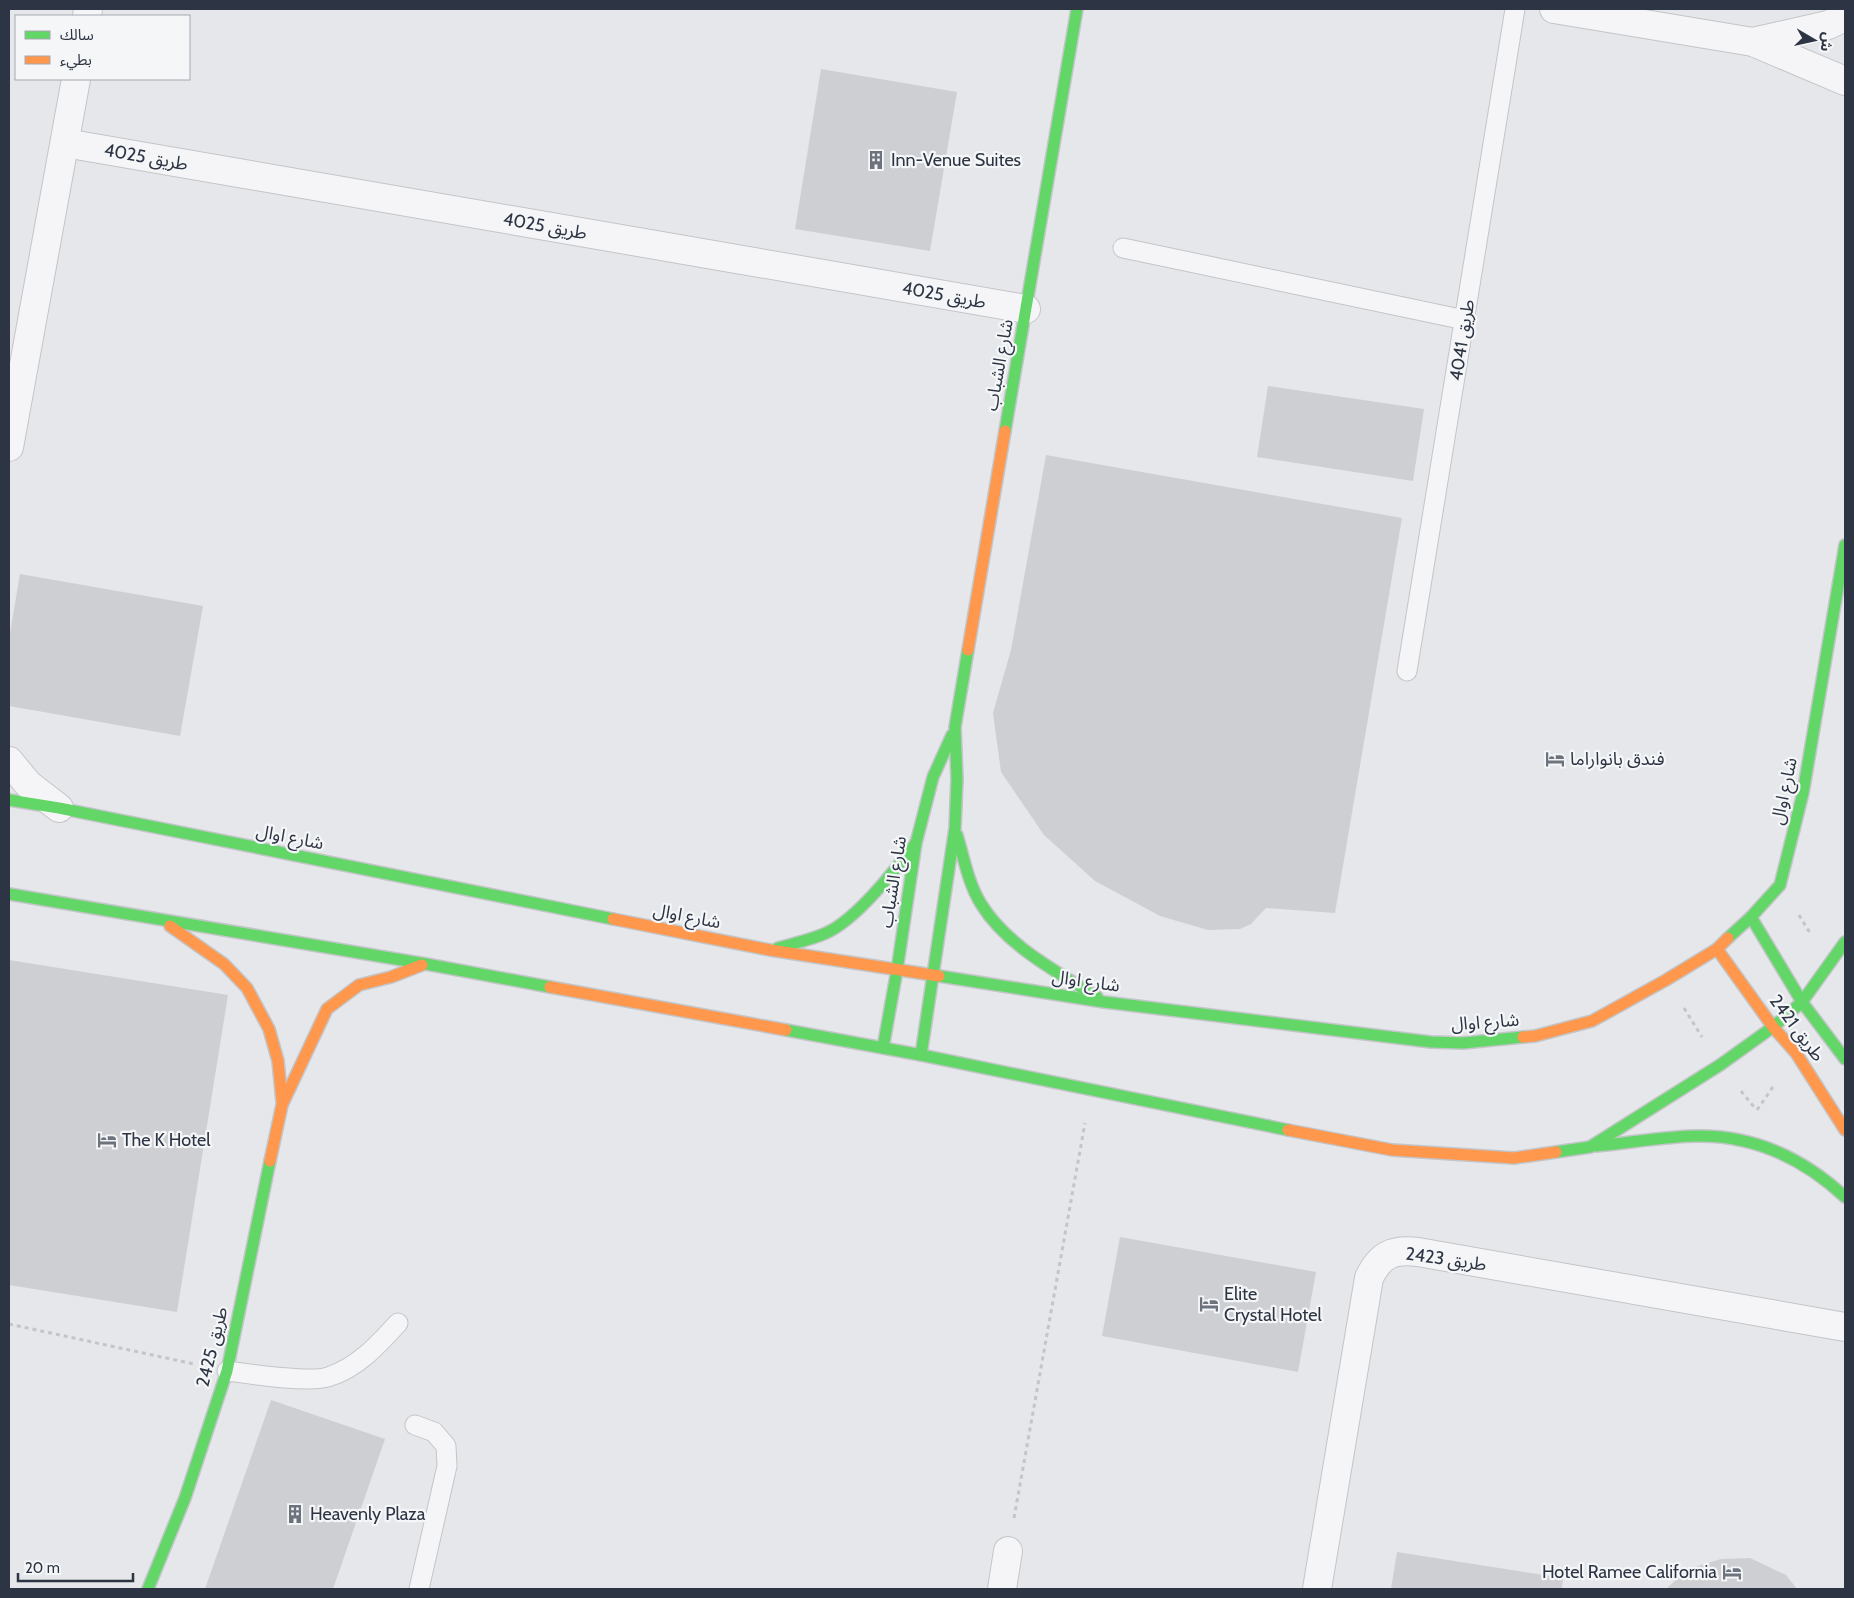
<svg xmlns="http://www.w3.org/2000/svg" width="1854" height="1598" font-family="Cabin,'Noto Sans Arabic',sans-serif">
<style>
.building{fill:#cecfd2}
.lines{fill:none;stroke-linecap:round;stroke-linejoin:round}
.lane-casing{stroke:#c3c5c8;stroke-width:21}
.street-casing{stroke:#c3c5c8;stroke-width:30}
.fast-casing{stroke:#c3c5c8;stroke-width:14}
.slow-casing{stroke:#c3c5c8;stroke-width:14}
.path{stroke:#c3c5c9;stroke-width:3;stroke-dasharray:4 4;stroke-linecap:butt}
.lane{stroke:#f5f5f7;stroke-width:19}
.street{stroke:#f5f5f7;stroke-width:28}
.fast{stroke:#63d668;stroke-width:11}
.slow{stroke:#ff974d;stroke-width:11}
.labels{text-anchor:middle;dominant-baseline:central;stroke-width:4.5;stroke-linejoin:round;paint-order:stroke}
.street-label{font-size:18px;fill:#2d3443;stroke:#f4f6f8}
.poi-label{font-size:18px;fill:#2d3443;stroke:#f4f6f8;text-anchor:start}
</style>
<rect width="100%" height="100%" fill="#e5e7ea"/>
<!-- building -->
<g class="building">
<path d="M821,69L957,92L930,251L795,229Z"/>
<path d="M1268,386L1424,409L1413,481L1257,457Z"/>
<path d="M1046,455L1402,518L1335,913L1266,908L1251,924L1240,929L1208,930L1160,916L1095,881L1044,835L1001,772L993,713L1011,650Z"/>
<path d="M20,574L203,606L180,736L9,706V639Z"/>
<path d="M9,960L228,995L177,1312L9,1285Z"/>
<path d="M1120,1237L1316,1272L1298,1372L1102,1336Z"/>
<path d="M271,1400L385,1439L333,1589H205Z"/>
<path d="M1397,1552L1563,1578L1562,1589H1391Z"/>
<path d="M1750,1558L1786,1575L1797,1589H1666L1688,1569L1721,1559Z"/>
</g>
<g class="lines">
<!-- lane casing -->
<g class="lane-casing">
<g id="lane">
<path d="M1123,248L1465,320"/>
<path d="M1407,671L1515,9"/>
<path d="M227,1371C250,1374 308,1383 328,1377C357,1368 378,1345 398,1323"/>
<path d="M415,1425L434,1432L446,1446L447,1466L419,1589"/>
</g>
</g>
<!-- street casing -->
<g class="street-casing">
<g id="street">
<path d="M1554,9L1753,42L1845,81"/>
<path d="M87,16L88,9"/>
<path d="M1753,42L1828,25L1845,17"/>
<path d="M65,143L1026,309"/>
<path d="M9,447L76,79"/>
<path d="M9,761L28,784L59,808"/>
<path d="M1002,1589L1008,1551"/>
<path d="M1317,1589L1369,1278C1380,1255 1392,1249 1418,1252L1845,1327"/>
</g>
</g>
<!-- fast casing -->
<g class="fast-casing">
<g id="fast">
<path d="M1005,431L1077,9"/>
<path d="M9,800L59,808L613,919"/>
<path d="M957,835C964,858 968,883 981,904C1007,946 1056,971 1097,997"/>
<path d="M9,894L426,964L550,987"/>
<path d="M1751,917L1802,1002L1845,1059"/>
<path d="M1728,938L1751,917L1780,885L1803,793L1845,545"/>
<path d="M778,948C794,943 811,940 826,933C856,920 895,870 915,844"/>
<path d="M939,976L1104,1002L1431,1042L1463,1043L1523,1037"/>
<path d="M786,1030L921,1055L1288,1130"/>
<path d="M883,1048L897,970L916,843L933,777L952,735"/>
<path d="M921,1055L955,828L957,779L955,727L968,650"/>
<path d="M1596,1146C1630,1143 1665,1136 1700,1136C1756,1136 1804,1159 1845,1197"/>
<path d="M1556,1152L1590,1147L1720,1065L1773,1027L1802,1002L1845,942"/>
<path d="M148,1589L185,1498L227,1371L270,1161"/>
</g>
</g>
<!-- slow casing -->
<g class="slow-casing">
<g id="slow">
<path d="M968,650L1005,431"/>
<path d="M613,919L770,950L939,976"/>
<path d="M170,926L224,964L247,988L269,1029L278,1061L282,1101"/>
<path d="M1717,949L1773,1027L1796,1053L1845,1130"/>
<path d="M550,987L786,1030"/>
<path d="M1523,1037L1535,1036L1592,1021L1666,980L1717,949L1728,938"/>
<path d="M1288,1130L1392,1150L1514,1158L1556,1152"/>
<path d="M270,1161L282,1105L327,1009L359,985L391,977L422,965"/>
</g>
</g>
<!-- path -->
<g class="path">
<path d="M1799,915L1810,933"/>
<path d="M1684,1008L1702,1037"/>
<path d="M1741,1091L1754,1107"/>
<path d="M1757,1110L1775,1084"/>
<path d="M9,1324L194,1364"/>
<path d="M1014,1518L1085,1123"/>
</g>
<!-- lane -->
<use href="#lane" class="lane"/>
<!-- street -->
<use href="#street" class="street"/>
<!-- fast -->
<use href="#fast" class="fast"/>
<!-- slow -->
<use href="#slow" class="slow"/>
</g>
<!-- icons -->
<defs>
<g id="building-bare" transform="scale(1.5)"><path d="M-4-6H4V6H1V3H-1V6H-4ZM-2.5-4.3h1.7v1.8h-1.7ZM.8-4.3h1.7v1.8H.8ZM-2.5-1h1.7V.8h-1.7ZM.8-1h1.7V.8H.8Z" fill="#6d737d" stroke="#f4f6f8" stroke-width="2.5" paint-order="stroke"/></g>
<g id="hotel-bare" transform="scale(1.5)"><path d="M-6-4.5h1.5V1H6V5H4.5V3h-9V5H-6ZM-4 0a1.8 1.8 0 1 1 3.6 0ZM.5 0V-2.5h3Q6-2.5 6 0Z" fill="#6d737d" stroke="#f4f6f8" stroke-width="2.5" paint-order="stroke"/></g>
</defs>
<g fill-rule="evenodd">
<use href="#building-bare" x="876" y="160"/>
<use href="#hotel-bare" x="1555" y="759"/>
<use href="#hotel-bare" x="107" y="1140"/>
<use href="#hotel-bare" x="1209" y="1304"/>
<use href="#building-bare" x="295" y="1514"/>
<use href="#hotel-bare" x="1732" y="1572"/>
</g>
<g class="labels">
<!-- street labels -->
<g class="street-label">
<text transform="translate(146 157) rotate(10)">طريق 4025</text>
<text transform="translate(545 226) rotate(10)">طريق 4025</text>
<text transform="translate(944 295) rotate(10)">طريق 4025</text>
<text transform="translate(1462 340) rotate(-81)">طريق 4041</text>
<text transform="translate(999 365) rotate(-80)">شارع الشباب</text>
<text transform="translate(1784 791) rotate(-78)">شارع اوال</text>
<text transform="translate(290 837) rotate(11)">شارع اوال</text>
<text transform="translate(893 882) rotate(-81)">شارع الشباب</text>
<text transform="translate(687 916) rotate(11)">شارع اوال</text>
<text transform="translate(1086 981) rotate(8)">شارع اوال</text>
<text transform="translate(1485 1022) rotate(-4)">شارع اوال</text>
<text transform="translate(1797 1028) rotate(53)">طريق 2421</text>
<text transform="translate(1446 1259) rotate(8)">طريق 2423</text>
<text transform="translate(212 1347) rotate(-76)">طريق 2425</text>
</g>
<!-- poi labels -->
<g class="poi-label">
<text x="891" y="160">Inn-Venue Suites</text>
<text x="1570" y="759">فندق بانواراما</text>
<text x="122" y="1140">The K Hotel</text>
<text x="1224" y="1294">Elite<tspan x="1224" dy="21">Crystal Hotel</tspan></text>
<text x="310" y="1514">Heavenly Plaza</text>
<text x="1717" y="1572" text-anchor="end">Hotel Ramee California</text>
</g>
</g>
<!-- border -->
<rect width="1854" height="1598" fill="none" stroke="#2d3443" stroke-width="20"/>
<!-- legend -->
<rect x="15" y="15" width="175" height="65" fill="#f4f6f8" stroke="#a4a8b0"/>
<rect x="25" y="31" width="25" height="8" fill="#63d668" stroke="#a4a8b0"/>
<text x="60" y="40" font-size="15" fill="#2d3443">سالك</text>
<rect x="25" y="56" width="25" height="8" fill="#ff974d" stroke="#a4a8b0"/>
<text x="60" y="65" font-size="15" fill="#2d3443">بطيء</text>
<!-- north arrow -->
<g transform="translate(1814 40) rotate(99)" stroke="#f4f6f8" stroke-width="4" paint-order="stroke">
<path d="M0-4L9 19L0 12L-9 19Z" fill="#2d3443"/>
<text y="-8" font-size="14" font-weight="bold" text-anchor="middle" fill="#2d3443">ش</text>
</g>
<!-- scale -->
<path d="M18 1573v8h115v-8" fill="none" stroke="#2d3443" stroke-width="2.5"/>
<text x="25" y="1573" font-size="15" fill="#2d3443" stroke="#f4f6f8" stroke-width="4" paint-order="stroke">20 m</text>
</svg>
